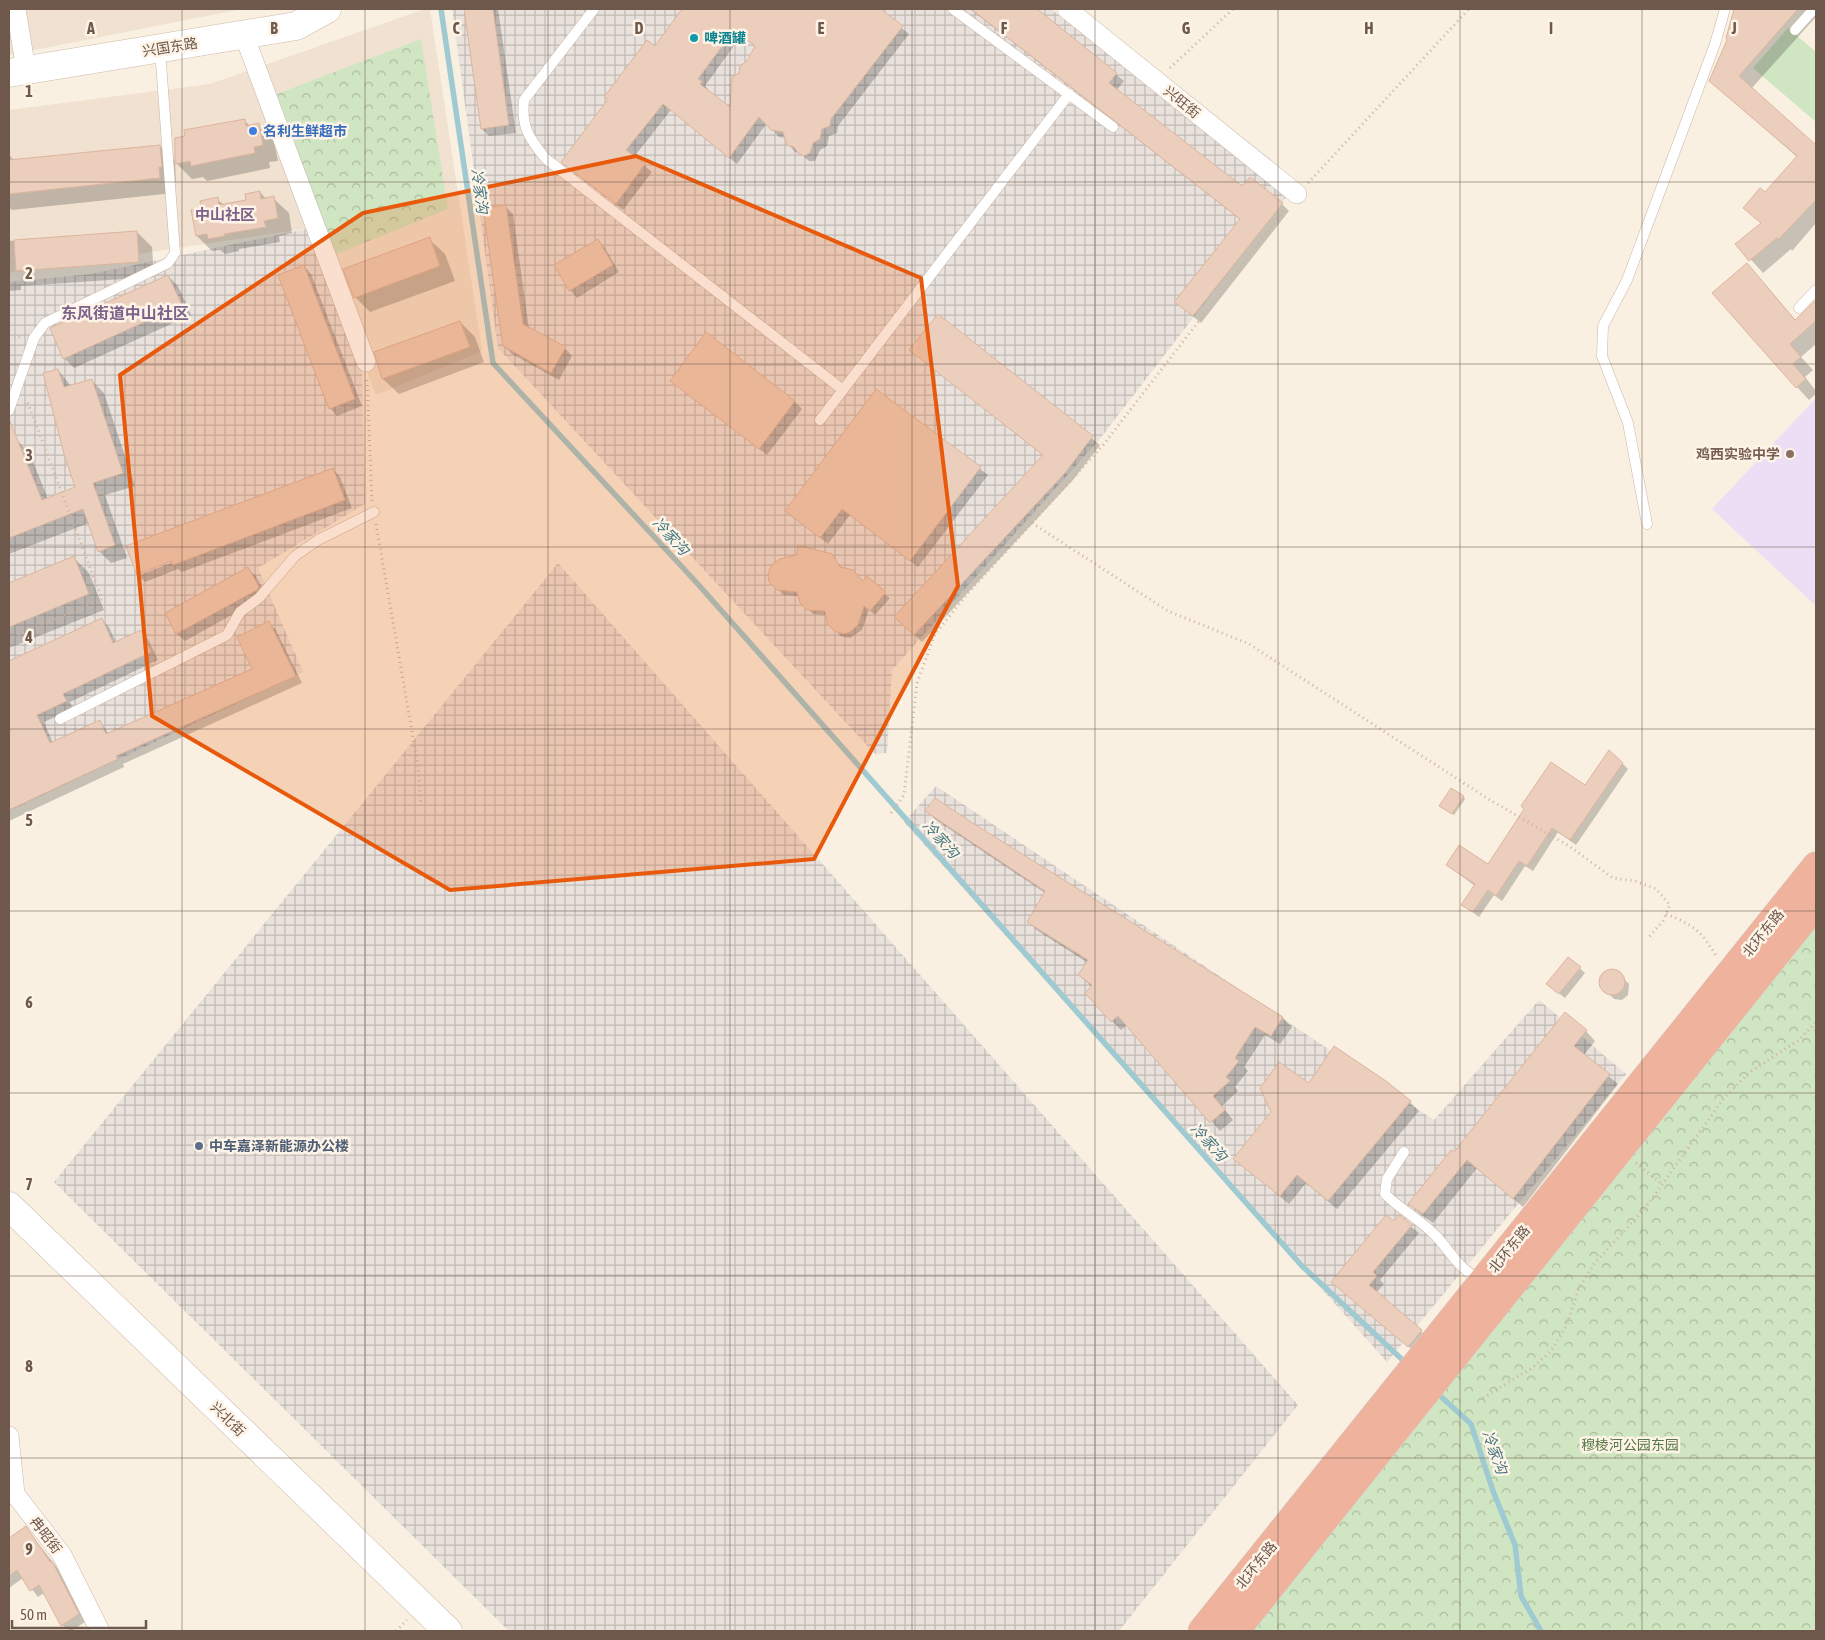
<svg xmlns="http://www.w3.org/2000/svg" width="1825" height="1640" font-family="'Asap Condensed','Noto Sans SC',sans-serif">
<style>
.residential{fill:#f0e1d0}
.industrial{fill:url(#industrial-grid)}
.education{fill:#eddef5}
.park{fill:url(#park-crowns)}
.garden{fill:#d0e5c2}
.shadow{fill:#0003;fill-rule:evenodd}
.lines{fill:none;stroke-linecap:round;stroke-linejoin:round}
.stream{stroke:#9fcad1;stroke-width:5.5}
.building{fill:#eccebc;stroke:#ddb59e;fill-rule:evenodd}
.lane-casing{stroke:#c8b7aa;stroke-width:11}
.street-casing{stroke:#c8b7aa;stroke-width:20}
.secondary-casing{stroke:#ceb9aa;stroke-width:29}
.highway-casing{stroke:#d6d0cd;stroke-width:29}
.path{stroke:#d0b29f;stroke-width:3;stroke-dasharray:1 4;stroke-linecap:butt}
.lane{stroke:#fff;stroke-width:10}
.street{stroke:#fff;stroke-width:19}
.secondary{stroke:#fff;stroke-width:28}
.highway{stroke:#eeb29d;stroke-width:28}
.marked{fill:#e8590c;fill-opacity:0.2;stroke:#e8590c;stroke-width:4;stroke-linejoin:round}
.grid{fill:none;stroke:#6e574b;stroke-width:1;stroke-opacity:0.55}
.culture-dot{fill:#0f9aa8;stroke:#fdf4e7;stroke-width:2}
.shop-dot{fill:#3f7fe0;stroke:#fdf4e7;stroke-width:2}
.education-dot{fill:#8d6e63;stroke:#fdf4e7;stroke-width:2}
.service-dot{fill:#5c6f8a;stroke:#fdf4e7;stroke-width:2}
.labels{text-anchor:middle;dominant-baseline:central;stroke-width:5;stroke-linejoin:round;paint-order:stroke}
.culture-label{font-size:14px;font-weight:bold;fill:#0d838f;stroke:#fdf4e7;text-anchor:start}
.street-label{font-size:14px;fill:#6e574b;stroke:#fdf4e7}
.shop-label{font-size:14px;font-weight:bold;fill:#366cbe;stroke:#fdf4e7;text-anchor:start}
.education-label{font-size:14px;font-weight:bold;fill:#785e54;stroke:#fdf4e7;text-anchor:end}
.service-label{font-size:14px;font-weight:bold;fill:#4e5e75;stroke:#fdf4e7;text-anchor:start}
.park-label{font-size:14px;fill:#567947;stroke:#fdf4e7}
.water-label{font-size:15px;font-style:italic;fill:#477780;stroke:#fdf4e7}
.neighbourhood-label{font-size:15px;font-weight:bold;fill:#7c638b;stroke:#fdf4e7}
.quarter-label{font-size:16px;font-weight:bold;fill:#7c638b;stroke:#fdf4e7}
.grid-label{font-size:16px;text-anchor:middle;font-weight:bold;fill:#6e574b;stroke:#fdf4e7;stroke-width:5;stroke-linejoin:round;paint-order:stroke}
</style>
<defs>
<pattern id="industrial-grid" width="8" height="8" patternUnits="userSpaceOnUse" patternTransform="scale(1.25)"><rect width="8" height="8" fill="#e9e2dc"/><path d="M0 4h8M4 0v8" fill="none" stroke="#c1bab4"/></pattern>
<pattern id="park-crowns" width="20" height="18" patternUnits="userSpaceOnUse" patternTransform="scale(1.25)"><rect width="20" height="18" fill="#d0e5c2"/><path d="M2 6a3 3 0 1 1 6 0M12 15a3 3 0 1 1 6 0" fill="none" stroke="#adbca0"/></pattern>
</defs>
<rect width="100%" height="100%" fill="#f9f0e1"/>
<!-- residential -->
<g class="residential">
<path d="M9,9H242L9,55Z"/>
<path d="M425,9H430L482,351L376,395L311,228L9,273V110L210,84Z"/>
</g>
<!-- industrial -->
<g class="industrial">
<path d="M452,9H1051L1287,196L1099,440L892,670L887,753L875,754L498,348Z"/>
<path d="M311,228L362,364L365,504L258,568L303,672L9,811V282L91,274Z"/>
<path d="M558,563L1298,1405L1119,1631H509L54,1182Z"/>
<path d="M936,786L1434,1120L1539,1000L1626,1074L1387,1362L904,822Z"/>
</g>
<!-- education -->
<path class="education" d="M1816,398V606L1712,509Z"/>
<!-- park -->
<g class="park">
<path d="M421,39L448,209L334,255L277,94Z"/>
<path d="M1816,912V1631H1243Z"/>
</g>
<!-- garden -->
<path class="garden" d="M1788,28L1816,52V122L1753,68Z"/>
<!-- shadow -->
<g class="shadow">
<path d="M465,9H498L516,133L489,136L482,129Z"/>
<path d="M684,9H692L698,13L702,9H878L909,34L838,126L837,133L829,136L827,146L820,150L815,161H809L800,153L795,152L788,144L786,138L779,137L767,123L737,164L671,110L634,157L652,172L623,210L563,162L655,48ZM741,36L756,47L740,74L731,110L707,91L708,89L705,86Z"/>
<path d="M970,9H1035L1124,81L1117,90L1242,188L1282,204L1289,211L1201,323L1176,302L1241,220Z"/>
<path d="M1735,9H1816V19L1815,18L1751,89L1816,146V223L1792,251L1791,249L1763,273L1737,244L1762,224L1745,208L1765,194L1797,157L1710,80L1729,39L1727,38Z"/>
<path d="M244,120L250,126L258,125L274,140L278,161L269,162L270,168L207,181L203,177L192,179L175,162L176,182H173L174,193L12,210L9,207V155L15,161L160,146L177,163Z"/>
<path d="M260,192L266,199L273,198L289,213L292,233L279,236L280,242L239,249V251L225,254L220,250L212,251L197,236L203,210L217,199L224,205L247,201Z"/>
<path d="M505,206L513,214L529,329L565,348L572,356L559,380L512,354L504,346Z"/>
<path d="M137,232L152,247L154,277L21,286V290L9,291V241Z"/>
<path d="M429,239L445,254L455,281L370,312L355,297Z"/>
<path d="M598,241L605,248L619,272L577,298L570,290Z"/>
<path d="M304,266L311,274L362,406L337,416L330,408Z"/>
<path d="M168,276L178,286L191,315L74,368L64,358Z"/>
<path d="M1759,277L1796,321L1816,301V344L1801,357L1813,370L1805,377L1816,391V394L1809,400L1797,387Z"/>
<path d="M938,316L1100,445L1073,480L922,642L903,624L1044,456L911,350Z"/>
<path d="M460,322L475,337L484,362L399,394L383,379Z"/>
<path d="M58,370L71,386L92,381L104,393L135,486L105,495L127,558L111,563L99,551L89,523L9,554V445L18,441L30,454L48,499L77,488Z"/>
<path d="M671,380L795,402L802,409L767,455Z"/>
<path d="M876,390L988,475L918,567L850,515L828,544L786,511Z"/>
<path d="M333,469L340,477L352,508L182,572L178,569L145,582L138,575L127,547ZM177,558L178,560L140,575V573Z"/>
<path d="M831,555L842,568L890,598L875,615L869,610L862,630L850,638L840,636L827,615L813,614L801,602L799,596L783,595L778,589Z"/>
<path d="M74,558L89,573L104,610L9,648V584Z"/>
<path d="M248,569L256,576L266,595L264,597L185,641L177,634L166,614Z"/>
<path d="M101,619L109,627L116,643L141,632L148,639L158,660L70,702L73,709L44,722L53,743L100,722L109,734L254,669L269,623L276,630L302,683L123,764L124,767L9,821V662Z"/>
<path d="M1622,763L1628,769L1576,845L1558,832L1533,871L1525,866L1502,901L1494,895L1479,917L1463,905L1475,886L1447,865L1488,866L1586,786Z"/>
<path d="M1463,797L1465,799L1454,815L1443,808Z"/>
<path d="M927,811L970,824L1283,1018L1292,1027L1280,1044L1265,1035L1244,1067L1248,1071L1235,1087L1238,1091L1222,1106L1233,1120L1220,1131L1127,1025L1121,1030L1112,1021L1092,987L1079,975L1088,963L1038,931L1028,922L1045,893L936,820Z"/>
<path d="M1568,958L1585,973L1565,998L1552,988Z"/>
<path d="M1615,971L1629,984L1628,995L1622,1000L1614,999L1601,986L1600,977L1607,972Z"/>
<path d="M1586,1031L1595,1041L1584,1055L1618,1084L1523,1207L1477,1168L1433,1223L1419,1213L1409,1204L1454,1154Z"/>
<path d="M1310,1085L1410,1102L1419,1111L1337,1209L1306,1183L1289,1204L1235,1159Z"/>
<path d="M1399,1217L1419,1233L1380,1280L1384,1284L1376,1293L1429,1338L1416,1353L1332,1282Z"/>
<path d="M26,1528L59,1570L85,1622L71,1631L62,1625L44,1593L38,1597L23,1578L9,1588V1539Z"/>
</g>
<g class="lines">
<!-- stream -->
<g class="stream">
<path d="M441,9L493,363L696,582L1302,1266L1408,1365"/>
<path d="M1436,1392L1471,1424L1493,1491L1515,1545L1521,1596L1541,1631"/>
</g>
</g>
<!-- building -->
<g class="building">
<path d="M464,9H493L509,125L481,129Z"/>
<path d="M682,9H881L903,26L831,119L830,126L822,129L820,139L813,143L810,153L804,156L798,153L794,147L787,145L783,132L771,130L759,117L729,158L663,104L626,150L645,164L616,204L561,162L608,99L604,97L647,40L655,46ZM734,30L755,46L747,61L740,66L739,73L732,77L730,107L700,84L702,81L698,79Z"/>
<path d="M971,9H1037L1117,73L1109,83L1242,186L1250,177L1283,203L1193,316L1174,302L1240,219Z"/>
<path d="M1734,9H1798L1739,76L1816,145V200L1779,239L1777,238L1749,261L1735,244L1761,223L1743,208L1760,188L1765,192L1797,156L1709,81L1727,40L1726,38Z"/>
<path d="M245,119L246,126L259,123L263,145L254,147L255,153L191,166L190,161L175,164V138L185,136L184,130Z"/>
<path d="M160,145L162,167H159L160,178L9,194V160Z"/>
<path d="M260,191L261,199L274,196L278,218L264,221L266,227L224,234L225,236L208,239L207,234L196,236L191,210L201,209L200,201L218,197L219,205L246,200L245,194Z"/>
<path d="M506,205L523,324L566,347L551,373L503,346L483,208Z"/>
<path d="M137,231L139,262L16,271L14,240Z"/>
<path d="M430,237L440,266L354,298L343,269Z"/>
<path d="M598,239L613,265L569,291L554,265Z"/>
<path d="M1747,263L1795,320L1816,300V321L1790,344L1801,357L1793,364L1806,379L1796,388L1712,293Z"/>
<path d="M304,265L355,399L329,409L278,275Z"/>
<path d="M168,275L182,305L63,359L50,328Z"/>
<path d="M938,314L1093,436L1065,473L914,635L894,617L1043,455L909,350Z"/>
<path d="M460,321L470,347L382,379L374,352Z"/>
<path d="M706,332L795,401L759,449L670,381Z"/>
<path d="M58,369L64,387L92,379L123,473L93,483L115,545L98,552L83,509L9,538V419L42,500L75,487L64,454L43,373Z"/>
<path d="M876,389L981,467L910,561L842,509L820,538L785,511Z"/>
<path d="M333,468L345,500L173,565L171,561L137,575L126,546Z"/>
<path d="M798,545L832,554L840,567L853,570L863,581L867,576L886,592L870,611L864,606L858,625L850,632L844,634L834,631L827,623L825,611L807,610L800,603L797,592L777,590L769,582L768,576L771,565L780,559L797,555Z"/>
<path d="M74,556L89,594L9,627V583Z"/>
<path d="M248,567L259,587L257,590L176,634L165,613Z"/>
<path d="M102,618L113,643L141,630L151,652L63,694L67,701L37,715L50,743L100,720L106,734L252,669L237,637L269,621L296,676L116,756L118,759L9,810V661Z"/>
<path d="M1609,750L1623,763L1570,840L1552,828L1527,866L1519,861L1496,896L1488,890L1473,912L1461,905L1475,884L1446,865L1459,845L1488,864L1524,809L1521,806L1551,762L1585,785Z"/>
<path d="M1451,788L1464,796L1452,814L1439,806Z"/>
<path d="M935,798L971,822L1283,1017L1271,1036L1255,1027L1235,1058L1239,1061L1226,1077L1230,1081L1213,1096L1225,1110L1210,1123L1118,1016L1111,1022L1085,993L1092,985L1078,975L1088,960L1027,922L1045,891L925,811Z"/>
<path d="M1568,957L1581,967L1559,994L1546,984Z"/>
<circle cx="1612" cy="982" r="13"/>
<path d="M1565,1012L1587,1030L1574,1046L1610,1074L1513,1199L1467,1160L1423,1214L1408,1204L1451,1150L1454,1152Z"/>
<path d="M1334,1046L1386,1081L1411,1101L1328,1201L1297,1175L1280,1196L1233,1159L1271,1112L1260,1088L1279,1062L1309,1083Z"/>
<path d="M1386,1215L1394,1221L1399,1215L1412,1225L1373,1272L1377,1276L1369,1285L1422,1330L1408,1347L1331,1282Z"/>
<path d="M26,1526L50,1562L52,1561L79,1614L61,1626L39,1585L30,1591L17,1570L9,1576V1538Z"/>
</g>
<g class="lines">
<!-- lane casing -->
<g class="lane-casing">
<g id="lane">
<path d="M594,9L524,100C521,127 529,138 545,158L843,390"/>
<path d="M953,9L1113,127"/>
<path d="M1795,30L1814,9"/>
<path d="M1799,308L1816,290"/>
<path d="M9,410L34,338L45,323L168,263L175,253L160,49"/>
<path d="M820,420L1069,94"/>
<path d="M1647,524L1628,423L1602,356L1603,326L1627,280L1715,44L1725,9"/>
<path d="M60,719L227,635L240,612L259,598L295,556L318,540L374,512"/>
<path d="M1404,1152L1387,1179L1385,1194C1401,1210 1421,1220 1436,1236C1452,1253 1460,1272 1483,1280"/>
</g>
</g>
<!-- street casing -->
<g class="street-casing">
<g id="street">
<path d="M16,9L26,70"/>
<path d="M1067,9L1297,194"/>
<path d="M244,35L366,362"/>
<path d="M9,1436L15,1494L62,1555L100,1631"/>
</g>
</g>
<!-- secondary casing -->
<g class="secondary-casing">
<g id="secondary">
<path d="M9,73L296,26L327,9"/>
<path d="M9,1206L448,1631"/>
</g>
</g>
<!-- highway casing -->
<g class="highway-casing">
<g id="highway">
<path d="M1202,1631L1816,866"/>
<path d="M1235,1631L1816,904"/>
</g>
</g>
<!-- path -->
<g class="path">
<path d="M1170,68L1233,9"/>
<path d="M1308,183L1469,9"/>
<path d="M9,335L21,337"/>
<path d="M367,380L372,501"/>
<path d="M1032,523L1168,611L1249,644L1490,800L1569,846L1613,878L1635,881L1656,889L1670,905L1663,921L1648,938"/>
<path d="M376,524L418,766L421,806"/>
<path d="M9,639L102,599L27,401"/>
<path d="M891,813L904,795L917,683L935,634L968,593L1104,444L1286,208"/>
<path d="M1666,914C1694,925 1701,931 1717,957"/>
<path d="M1636,1163L1663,1185"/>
<path d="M1483,1398L1532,1368L1551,1351L1566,1327L1579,1288L1594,1264L1646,1207L1724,1098L1750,1072L1799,1040L1816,1022"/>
<path d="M396,1631L407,1620"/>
</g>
<!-- lane -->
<use href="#lane" class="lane"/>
<!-- street -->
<use href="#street" class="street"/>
<!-- secondary -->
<use href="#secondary" class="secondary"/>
<!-- highway -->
<use href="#highway" class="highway"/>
</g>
<!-- marked area -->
<path class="marked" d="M636,156L921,278L958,586L814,859L450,890L152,716L120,375L363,213Z"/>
<!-- grid -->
<path class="grid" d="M182,9V1631M365,9V1631M548,9V1631M730,9V1631M912,9V1631M1095,9V1631M1278,9V1631M1460,9V1631M1642,9V1631M9,182H1816M9,364H1816M9,547H1816M9,729H1816M9,911H1816M9,1093H1816M9,1276H1816M9,1458H1816"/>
<!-- markers -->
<circle class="culture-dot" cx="694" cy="38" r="5"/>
<circle class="shop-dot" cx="253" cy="131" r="5"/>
<circle class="education-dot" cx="1790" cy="454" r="5"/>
<circle class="service-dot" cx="199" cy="1146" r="5"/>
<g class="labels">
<!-- culture labels -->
<g class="culture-label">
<text x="704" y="38">啤酒罐</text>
</g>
<!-- street labels -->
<g class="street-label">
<text transform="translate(170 47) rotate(-9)">兴国东路</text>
<text transform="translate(1182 102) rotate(39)">兴旺街</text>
<text transform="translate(1763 933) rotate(-51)">北环东路</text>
<text transform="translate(1509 1249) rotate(-51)">北环东路</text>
<text transform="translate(228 1419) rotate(44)">兴北街</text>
<text transform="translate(46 1535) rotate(53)">冉昭街</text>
<text transform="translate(1256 1565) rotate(-51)">北环东路</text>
</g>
<!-- shop labels -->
<g class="shop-label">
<text x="263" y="131">名利生鲜超市</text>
</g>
<!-- education labels -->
<g class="education-label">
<text x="1780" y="454">鸡西实验中学</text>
</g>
<!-- service labels -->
<g class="service-label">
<text x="209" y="1146">中车嘉泽新能源办公楼</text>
</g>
<!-- park labels -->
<g class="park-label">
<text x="1630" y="1445">穆棱河公园东园</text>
</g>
<!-- water labels -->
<g class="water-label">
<text transform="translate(480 191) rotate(82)">冷家沟</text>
<text transform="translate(671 536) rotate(47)">冷家沟</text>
<text transform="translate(941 839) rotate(48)">冷家沟</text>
<text transform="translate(1209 1142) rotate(48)">冷家沟</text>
<text transform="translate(1495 1452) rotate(70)">冷家沟</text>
</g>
<!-- neighbourhood labels -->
<g class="neighbourhood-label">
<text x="225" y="214">中山社区</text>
</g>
<!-- quarter labels -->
<g class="quarter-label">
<text x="125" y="313">东风街道中山社区</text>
</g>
</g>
<g class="grid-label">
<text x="91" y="34">A</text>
<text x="274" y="34">B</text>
<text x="456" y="34">C</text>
<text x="639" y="34">D</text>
<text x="821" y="34">E</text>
<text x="1004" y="34">F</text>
<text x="1186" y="34">G</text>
<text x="1369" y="34">H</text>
<text x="1551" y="34">I</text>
<text x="1734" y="34">J</text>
<text x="29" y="97">1</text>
<text x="29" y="279">2</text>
<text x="29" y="461">3</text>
<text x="29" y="643">4</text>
<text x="29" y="826">5</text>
<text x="29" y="1008">6</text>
<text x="29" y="1190">7</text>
<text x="29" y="1372">8</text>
<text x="29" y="1555">9</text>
</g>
<!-- border -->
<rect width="1825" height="1640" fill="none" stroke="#6e574b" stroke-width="20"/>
<!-- scale -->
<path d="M12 1620v8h134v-8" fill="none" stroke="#6e574b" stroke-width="2.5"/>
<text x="20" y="1620" font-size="15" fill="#6e574b" stroke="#fdf4e7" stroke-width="4" paint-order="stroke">50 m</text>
</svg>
